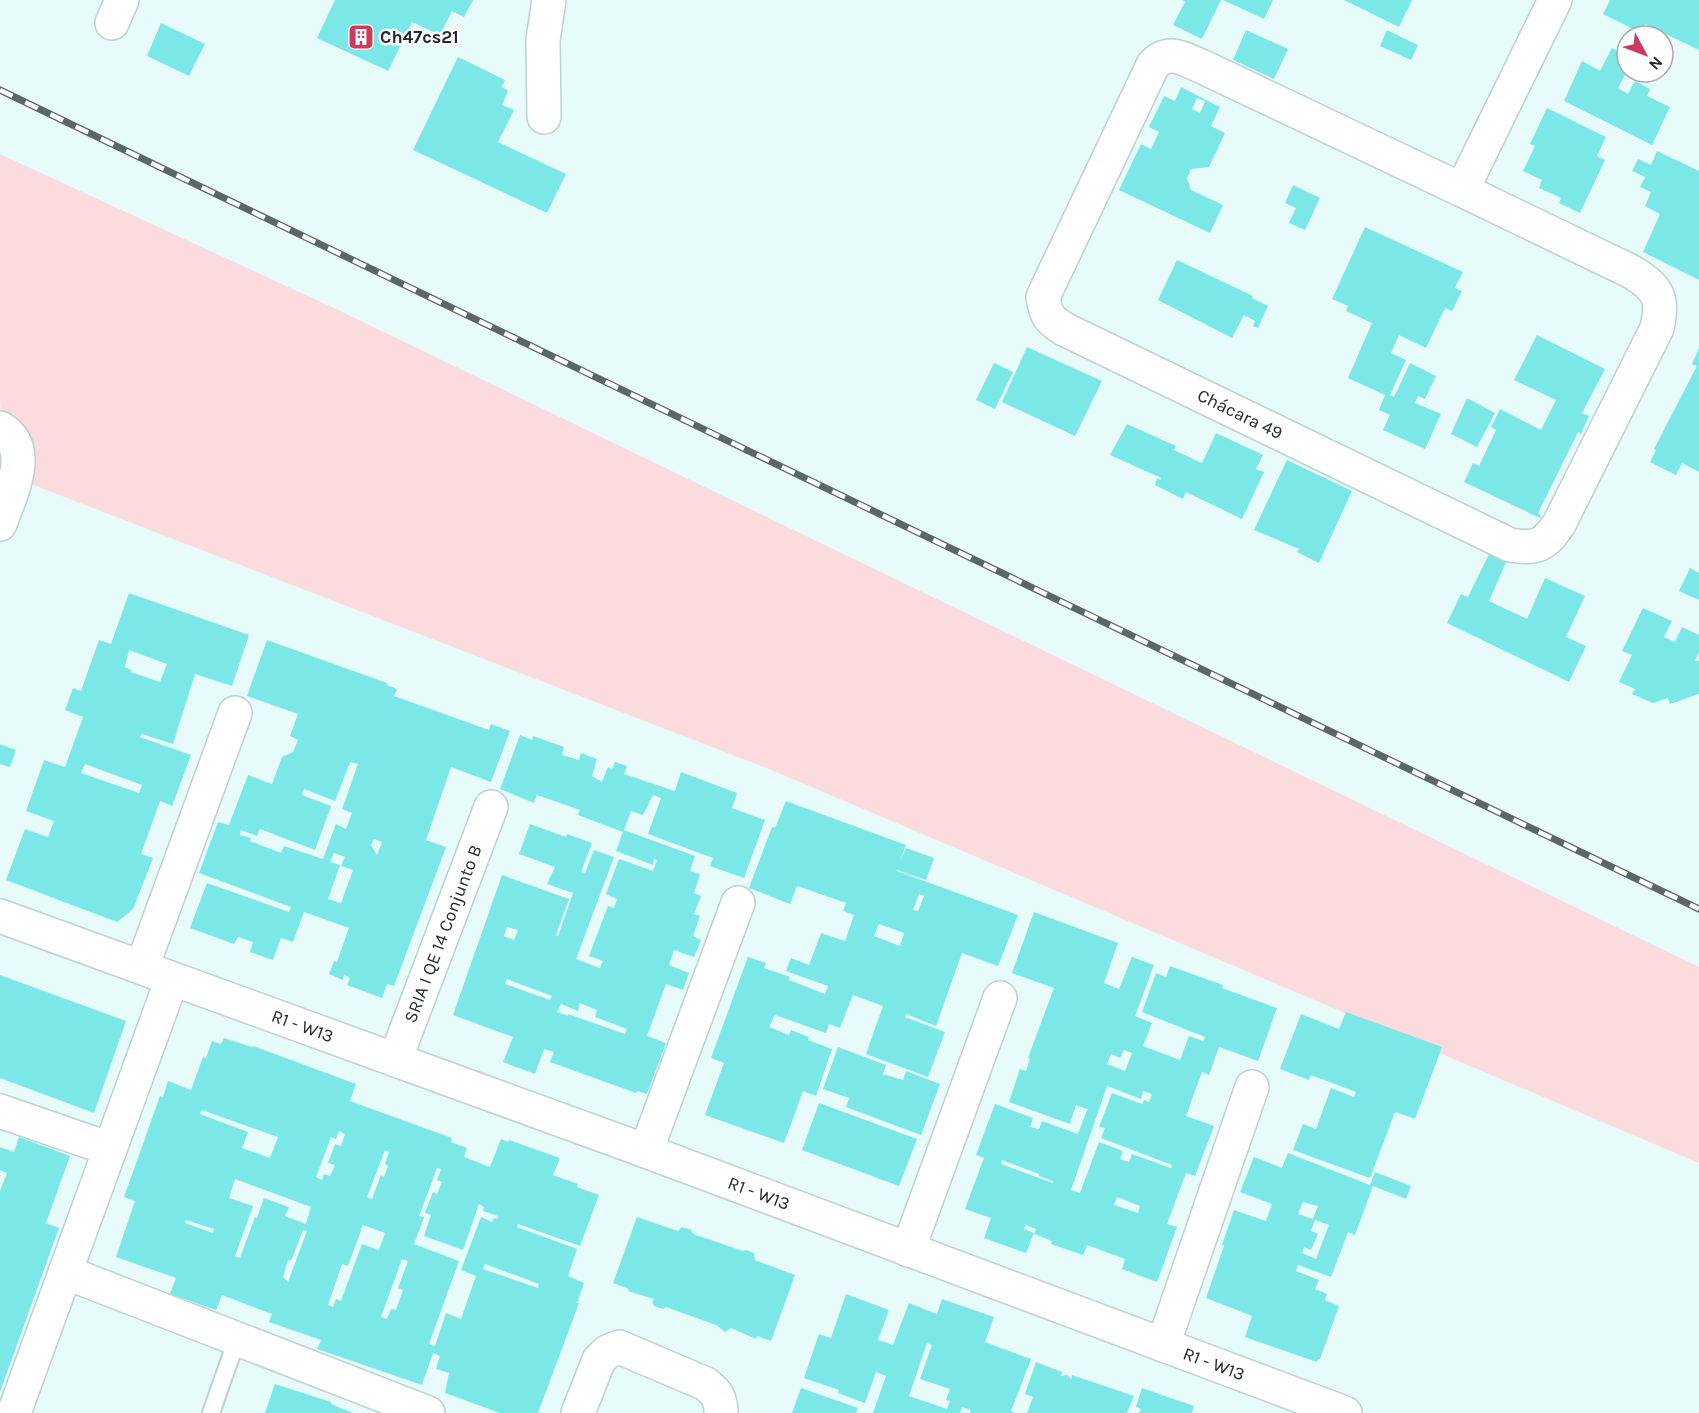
<svg xmlns="http://www.w3.org/2000/svg" width="1699" height="1413" font-family="Karla,sans-serif">
<style>
.green{fill:#fcdbdf}
.building{fill:#7be7e6;fill-rule:evenodd}
.lines{fill:none;stroke-linecap:round;stroke-linejoin:round}
.lane-casing{stroke:#bdd1d1;stroke-width:20}
.street-casing{stroke:#bdd1d1;stroke-width:36}
.lane{stroke:#fff;stroke-width:16}
.street{stroke:#fff;stroke-width:33}
.rail-casing{stroke:#5b6666;stroke-width:7}
.rail{stroke:#fff;stroke-width:4.5;stroke-dasharray:14;stroke-linecap:butt}
.labels{text-anchor:middle;dominant-baseline:central;stroke-width:5;stroke-linejoin:round;paint-order:stroke}
.poi-label{font-size:18px;font-weight:bold;fill:#232a2a;stroke:#fff;text-anchor:start}
.street-label{font-size:18px;fill:#232a2a;stroke:#fff}
</style>
<rect width="100%" height="100%" fill="#e6fbfa"/>
<!-- green -->
<path class="green" d="M0,154L336,309L1699,967V1163L769,769L5,474L0,401Z"/>
<!-- building -->
<g class="building">
<path d="M335,0H473L464,17L452,11L440,35L412,22L388,71L317,38Z"/>
<path d="M1182,0H1221L1202,39L1173,25L1185,2Z"/>
<path d="M1223,0H1273L1264,19Z"/>
<path d="M1344,0H1412L1399,27Z"/>
<path d="M1610,0H1699V50L1645,24L1641,33L1603,14Z"/>
<path d="M161,23L205,44L189,76L147,56Z"/>
<path d="M1246,30L1288,49L1274,79L1233,60Z"/>
<path d="M1387,30L1418,45L1411,60L1380,46Z"/>
<path d="M1612,48L1627,56V71L1618,88L1628,94L1635,81L1650,89L1647,96L1670,107L1652,145L1564,101L1582,61L1600,71Z"/>
<path d="M458,57L505,80L502,87L508,91L502,105L514,110L498,142L566,174L547,213L413,150Z"/>
<path d="M1181,87L1220,107L1211,126L1225,133L1209,167L1191,169L1187,178L1191,190L1223,205L1210,233L1119,190L1141,144L1151,149L1159,132L1149,127L1164,96L1175,101ZM1197,98L1205,101L1200,113L1192,109Z"/>
<path d="M1547,108L1606,137L1597,156L1605,160L1580,213L1559,203L1561,198L1539,188L1542,180L1523,171L1535,146L1530,144Z"/>
<path d="M1657,151L1699,171V280L1643,252L1660,214L1645,206L1651,192L1640,187L1645,177L1632,171L1638,159L1651,165Z"/>
<path d="M1293,185L1320,198L1305,230L1289,223L1296,208L1285,203Z"/>
<path d="M1365,227L1463,272L1455,288L1462,291L1452,311L1445,308L1426,348L1399,335L1391,353L1406,360L1390,395L1394,397L1410,363L1436,376L1425,399L1418,396L1415,403L1441,414L1425,449L1383,430L1390,415L1379,410L1385,395L1348,378L1372,323L1346,311L1348,306L1332,299Z"/>
<path d="M1177,260L1253,296L1252,298L1268,306L1258,328L1253,326L1255,321L1244,315L1232,338L1158,300Z"/>
<path d="M1537,335L1605,369L1582,413L1589,416L1581,434L1578,432L1538,513L1541,516L1540,518L1464,482L1473,463L1479,466L1496,430L1491,427L1500,409L1541,430L1556,400L1514,380Z"/>
<path d="M1027,347L1102,381L1075,436L1002,402Z"/>
<path d="M1699,348V472L1682,463L1676,475L1650,462L1656,450L1654,449L1697,366L1692,364Z"/>
<path d="M994,363L1013,372L995,409L976,400Z"/>
<path d="M1467,398L1495,413L1477,447L1451,434Z"/>
<path d="M1127,424L1176,446L1174,450L1202,463L1216,433L1263,455L1256,469L1264,472L1242,519L1186,492L1183,499L1155,485L1157,478L1160,480L1161,478L1110,455Z"/>
<path d="M1287,460L1352,491L1319,563L1297,552L1299,549L1254,530Z"/>
<path d="M1490,552L1507,560L1489,601L1527,619L1545,578L1585,596L1566,637L1586,646L1569,682L1447,623L1461,594L1468,597Z"/>
<path d="M1690,568L1699,573V600L1679,591Z"/>
<path d="M129,593L249,635L232,686L195,674L173,744L142,734L140,737L191,755L172,806L160,801L141,854L153,858L133,909L117,922L6,880L25,829L48,837L54,821L26,811L44,760L65,767L83,717L65,710L73,688L81,691L99,640L111,644ZM129,650L167,664L160,682L131,672V670L125,667ZM85,764L142,785L139,793L81,773Z"/>
<path d="M1643,608L1672,621L1664,637L1675,642L1682,627L1699,635V652L1695,661H1699V694L1670,704L1668,698L1653,703L1632,694L1635,689L1619,682L1632,655L1622,651Z"/>
<path d="M267,640L387,683V685L397,689L394,696L489,730L491,724L510,731L491,782L451,767L426,840L446,847L394,986L387,984L382,998L347,985L350,978L344,975L343,980L329,974L334,961L337,962L349,928L304,912L293,942L281,938L273,960L250,952L253,942L238,937L234,944L190,928L207,883L289,912L291,907L199,873L218,822L229,825L248,775L272,784L282,757L293,752L298,740L290,736L298,714L247,696ZM350,762L358,764L342,809L352,813L346,829L336,824L323,859L284,846L281,853L250,841L251,838L240,835L241,830L257,836L260,829L315,850L331,806L302,795L304,789L335,801ZM374,839L382,842L377,855L371,845ZM334,853L345,857L341,866L353,870L341,903L328,899L340,865L330,862Z"/>
<path d="M520,735L532,740L533,736L564,747L562,755L579,760L581,753L597,759L592,776L602,782L608,767L612,769L615,762L627,766L624,774L675,791L681,772L737,793L732,808L765,820L744,878L710,866L713,858L648,834L661,798L653,795L643,815L631,811L624,830L695,856L690,871L700,874L694,893L701,896L694,914L700,916L693,936L701,940L694,957L674,950L669,965L689,973L683,990L666,984L647,1036L666,1043L647,1094L637,1091L636,1093L550,1062L554,1052L544,1049L535,1074L503,1062L513,1037L453,1015L502,875L569,899L556,935L558,936L573,893L547,884L555,867L519,854L530,824L566,837L567,834L592,843L581,872L585,873L594,850L614,857L576,959L600,968L603,961L589,956L608,906L614,908L617,899L606,894L619,859L653,871L657,860L654,859L653,865L616,851L623,832L578,815L580,810L537,795L534,803L500,789ZM507,927L518,930L514,940L504,936ZM507,979L552,996L550,1000L505,984ZM580,1003L597,1010L595,1017L627,1029L625,1034L568,1014V1016L557,1012L561,1004L578,1011Z"/>
<path d="M0,744L16,750L10,767L0,764Z"/>
<path d="M786,801L906,845L900,861L906,848L934,858L926,880L897,870V871L1018,915L998,966L962,953L936,1026L906,1014L905,1017L945,1032L928,1077L866,1054L883,1006L853,995L840,1028L829,1024L826,1033L775,1015L769,1027L789,1035L791,1030L809,1037L808,1040L832,1049L816,1096L803,1091L784,1143L705,1115L724,1063L711,1058L748,957L766,963L764,968L790,977L789,980L825,994L828,986L786,971L791,958L809,965L821,933L845,941L854,915L843,911L846,903L797,886L790,904L749,888L772,827L775,828ZM919,894L924,896L918,911L913,910ZM879,924L904,933L900,946L874,936Z"/>
<path d="M1034,912L1118,943L1104,983L1119,989L1132,957L1154,965L1135,1016L1152,1023L1143,1046L1180,1060L1189,1036L1203,1041L1205,1037L1142,1012L1156,973L1166,977L1170,966L1223,985L1222,988L1277,1008L1258,1061L1219,1047L1209,1075L1202,1072L1186,1116L1214,1126L1195,1176L1186,1173L1167,1224L1177,1227L1157,1282L1122,1269L1125,1259L1087,1245L1083,1255L1051,1244L1052,1241L1034,1234L1036,1229L1026,1225L1024,1229L1034,1233L1026,1253L984,1238L991,1218L965,1209L984,1158L976,1155L995,1104L1033,1118L1030,1127L1039,1129L1042,1121L1078,1134L1087,1110H1089L1076,1105L1070,1124L1009,1102L1020,1069L1026,1071L1030,1059L1028,1058L1054,988L1012,973ZM1124,1050L1132,1053L1125,1071L1107,1064L1111,1054L1120,1058ZM1107,1086L1141,1099L1143,1091L1152,1094L1149,1102L1144,1100L1142,1104L1112,1093L1099,1127L1105,1128L1101,1138L1172,1165L1171,1168L1132,1154L1129,1162L1120,1159L1123,1151L1099,1142L1080,1193L1071,1190ZM1002,1160L1039,1174V1176L1053,1181V1183L1001,1164ZM1117,1197L1140,1206L1138,1213L1114,1205Z"/>
<path d="M0,975L126,1021L94,1113L0,1078Z"/>
<path d="M1346,1012L1442,1047L1415,1119L1395,1112L1370,1178L1293,1150L1303,1124L1316,1129L1331,1088L1354,1097L1356,1092L1311,1075L1309,1080L1280,1069L1301,1014L1339,1029Z"/>
<path d="M224,1038L252,1047L253,1046L356,1084L350,1101L452,1138L451,1142L467,1148L464,1157L490,1167L501,1139L508,1142L509,1140L560,1158L553,1175L578,1184L577,1187L599,1195L580,1246L518,1224L517,1227L577,1249L568,1276L584,1283L577,1303H579L538,1413H500L445,1393L449,1373L436,1369L440,1356L433,1353L422,1385L317,1349L321,1340L269,1322L272,1314L222,1295L216,1310L170,1294L176,1278L116,1257L135,1201L124,1197L160,1096L163,1097L168,1081L191,1090L203,1057L206,1058L212,1041L221,1044ZM202,1110L278,1137L270,1158L242,1148L248,1132L200,1114ZM339,1131L345,1134L341,1146L335,1144L328,1163L335,1165L330,1176L324,1174L322,1180L316,1177L331,1137L336,1139ZM385,1150L389,1152L385,1164L388,1166L384,1177L381,1175L372,1199L367,1197ZM437,1168L441,1169L437,1180L442,1182L437,1194L433,1192L425,1213L431,1215L424,1236L463,1250L479,1204L484,1207L483,1211L498,1216L497,1219L494,1218L492,1222L481,1217L461,1270L476,1276L461,1319L446,1313L435,1346L429,1344L459,1261L414,1244L424,1217L419,1216ZM235,1179L311,1207L306,1224L285,1216L289,1207L264,1198L257,1218L255,1217L240,1258L235,1256L253,1206L229,1198ZM186,1220L214,1229L213,1233L185,1223ZM363,1225L385,1233L379,1250L362,1244L341,1301L336,1299L333,1307L328,1305L342,1264L348,1266ZM303,1230L307,1231L288,1282L283,1277L288,1260L291,1261ZM402,1259L408,1261L398,1288L403,1290L396,1310L391,1309L387,1319L381,1317ZM485,1264L539,1284L538,1288L483,1269Z"/>
<path d="M838,1047L886,1065L883,1074L903,1080L906,1071L940,1084L921,1135L846,1107L849,1098L823,1089Z"/>
<path d="M819,1103L917,1139L899,1186L802,1150Z"/>
<path d="M19,1137L70,1156L46,1223L59,1228L0,1392V1191L7,1173L0,1170V1147L14,1152Z"/>
<path d="M1288,1153L1370,1185L1375,1172L1411,1186L1406,1199L1373,1186L1355,1235L1348,1232L1331,1277L1298,1265L1296,1271L1319,1280L1315,1289L1327,1294L1325,1300L1339,1306L1320,1359H1318L1317,1362L1245,1337L1252,1316L1206,1298L1224,1246L1222,1245L1234,1210L1266,1221L1272,1204L1240,1192L1254,1157L1282,1168ZM1303,1202L1318,1206L1313,1219L1298,1214ZM1315,1220L1329,1225L1316,1259L1302,1253L1304,1247L1311,1250L1318,1234L1311,1231Z"/>
<path d="M637,1217L678,1231L682,1227L691,1230L693,1234L743,1251L746,1250L754,1253L755,1260L795,1275L771,1341L757,1336L756,1339L731,1328L725,1332L716,1325L666,1307L663,1309L654,1306L652,1302L654,1299L628,1291L629,1289L613,1283Z"/>
<path d="M846,1294L889,1310L878,1340L893,1345L909,1303L937,1314L942,1299L994,1317L985,1342L1031,1359L1011,1411L1015,1413H970L971,1410L962,1407L960,1413H873L886,1376L876,1372L865,1403L838,1393L839,1390L804,1378L819,1334L831,1338ZM927,1343L932,1345L920,1379L950,1389L946,1400L950,1401L947,1409L909,1396Z"/>
<path d="M1036,1362L1062,1372L1061,1376L1067,1375L1071,1379L1072,1375L1134,1396L1127,1413H1027L1033,1397L1025,1394Z"/>
<path d="M275,1384L331,1402V1404L353,1413H265Z"/>
<path d="M801,1388L858,1408L856,1413H792Z"/>
<path d="M1142,1388L1194,1406L1192,1413H1139L1141,1409L1136,1407Z"/>
</g>
<g class="lines">
<!-- lane casing -->
<g class="lane-casing">
<path id="lane" d="M211,1413L237,1339"/>
</g>
<!-- street casing -->
<g class="street-casing">
<g id="street">
<path d="M112,23L122,0"/>
<path d="M544,117L543,40L549,0"/>
<path d="M1462,190L1632,272C1658,288 1664,298 1657,328L1559,524C1544,546 1537,549 1510,545L1064,329C1048,319 1046,315 1043,297L1153,65C1169,48 1184,59 1203,67L1462,190L1555,0"/>
<path d="M0,428C35,448 10,495 0,524"/>
<path id="s1" d="M0,916L646,1151L1345,1413"/>
<path d="M142,967L235,713"/>
<path id="s2" d="M395,1060L491,807"/>
<path d="M0,1111L110,1149"/>
<path d="M646,1151L738,903"/>
<path d="M908,1250L1000,998"/>
<path d="M65,1272L428,1413"/>
<path d="M1163,1345L1252,1087"/>
<path d="M14,1413L172,979"/>
<path d="M578,1413L599,1360L607,1352L619,1347L706,1384C717,1393 721,1399 721,1413"/>
</g>
</g>
<!-- lane -->
<use href="#lane" class="lane"/>
<!-- street -->
<use href="#street" class="street"/>
<!-- rail casing -->
<g class="rail-casing">
<path id="rail" d="M0,90L1699,909"/>
</g>
<!-- rail -->
<use href="#rail" class="rail"/>
</g>
<!-- icons -->
<defs>
<g id="building-square" transform="scale(1.35)"><rect x="-9" y="-9" width="18" height="18" rx="4" fill="#cb3b5e" stroke="#fff"/><path d="M-4-6H4V6H1V3H-1V6H-4ZM-2.5-4.3h1.7v1.8h-1.7ZM.8-4.3h1.7v1.8H.8ZM-2.5-1h1.7V.8h-1.7ZM.8-1h1.7V.8H.8Z" fill="#fff"/></g>
</defs>
<g fill-rule="evenodd">
<use href="#building-square" x="361" y="37"/>
</g>
<g class="labels">
<!-- poi labels -->
<g class="poi-label">
<text x="380" y="37">Ch47cs21</text>
</g>
<!-- street labels -->
<g class="street-label">
<text transform="translate(1240 414) rotate(26)">Chácara 49</text>
<text stroke="none"><textPath href="#s2" startOffset="135">SRIA I QE 14 Conjunto B</textPath></text>
<text stroke="none"><textPath href="#s1" startOffset="322">R1 - W13</textPath></text>
<text stroke="none"><textPath href="#s1" startOffset="808">R1 - W13</textPath></text>
<text stroke="none"><textPath href="#s1" startOffset="1294">R1 - W13</textPath></text>
</g>
</g>
<!-- north arrow -->
<g transform="translate(1645 54) rotate(131)"><circle r="28" fill="#ffffff" stroke="#a7aaaa" stroke-width="1.5"/>
<path d="M0-4.5L10 22L0 15L-10 22Z" fill="#cb3b5e"/>
<text y="-9" font-size="16" font-weight="bold" text-anchor="middle" fill="#232a2a">N</text>
</g>
</svg>
